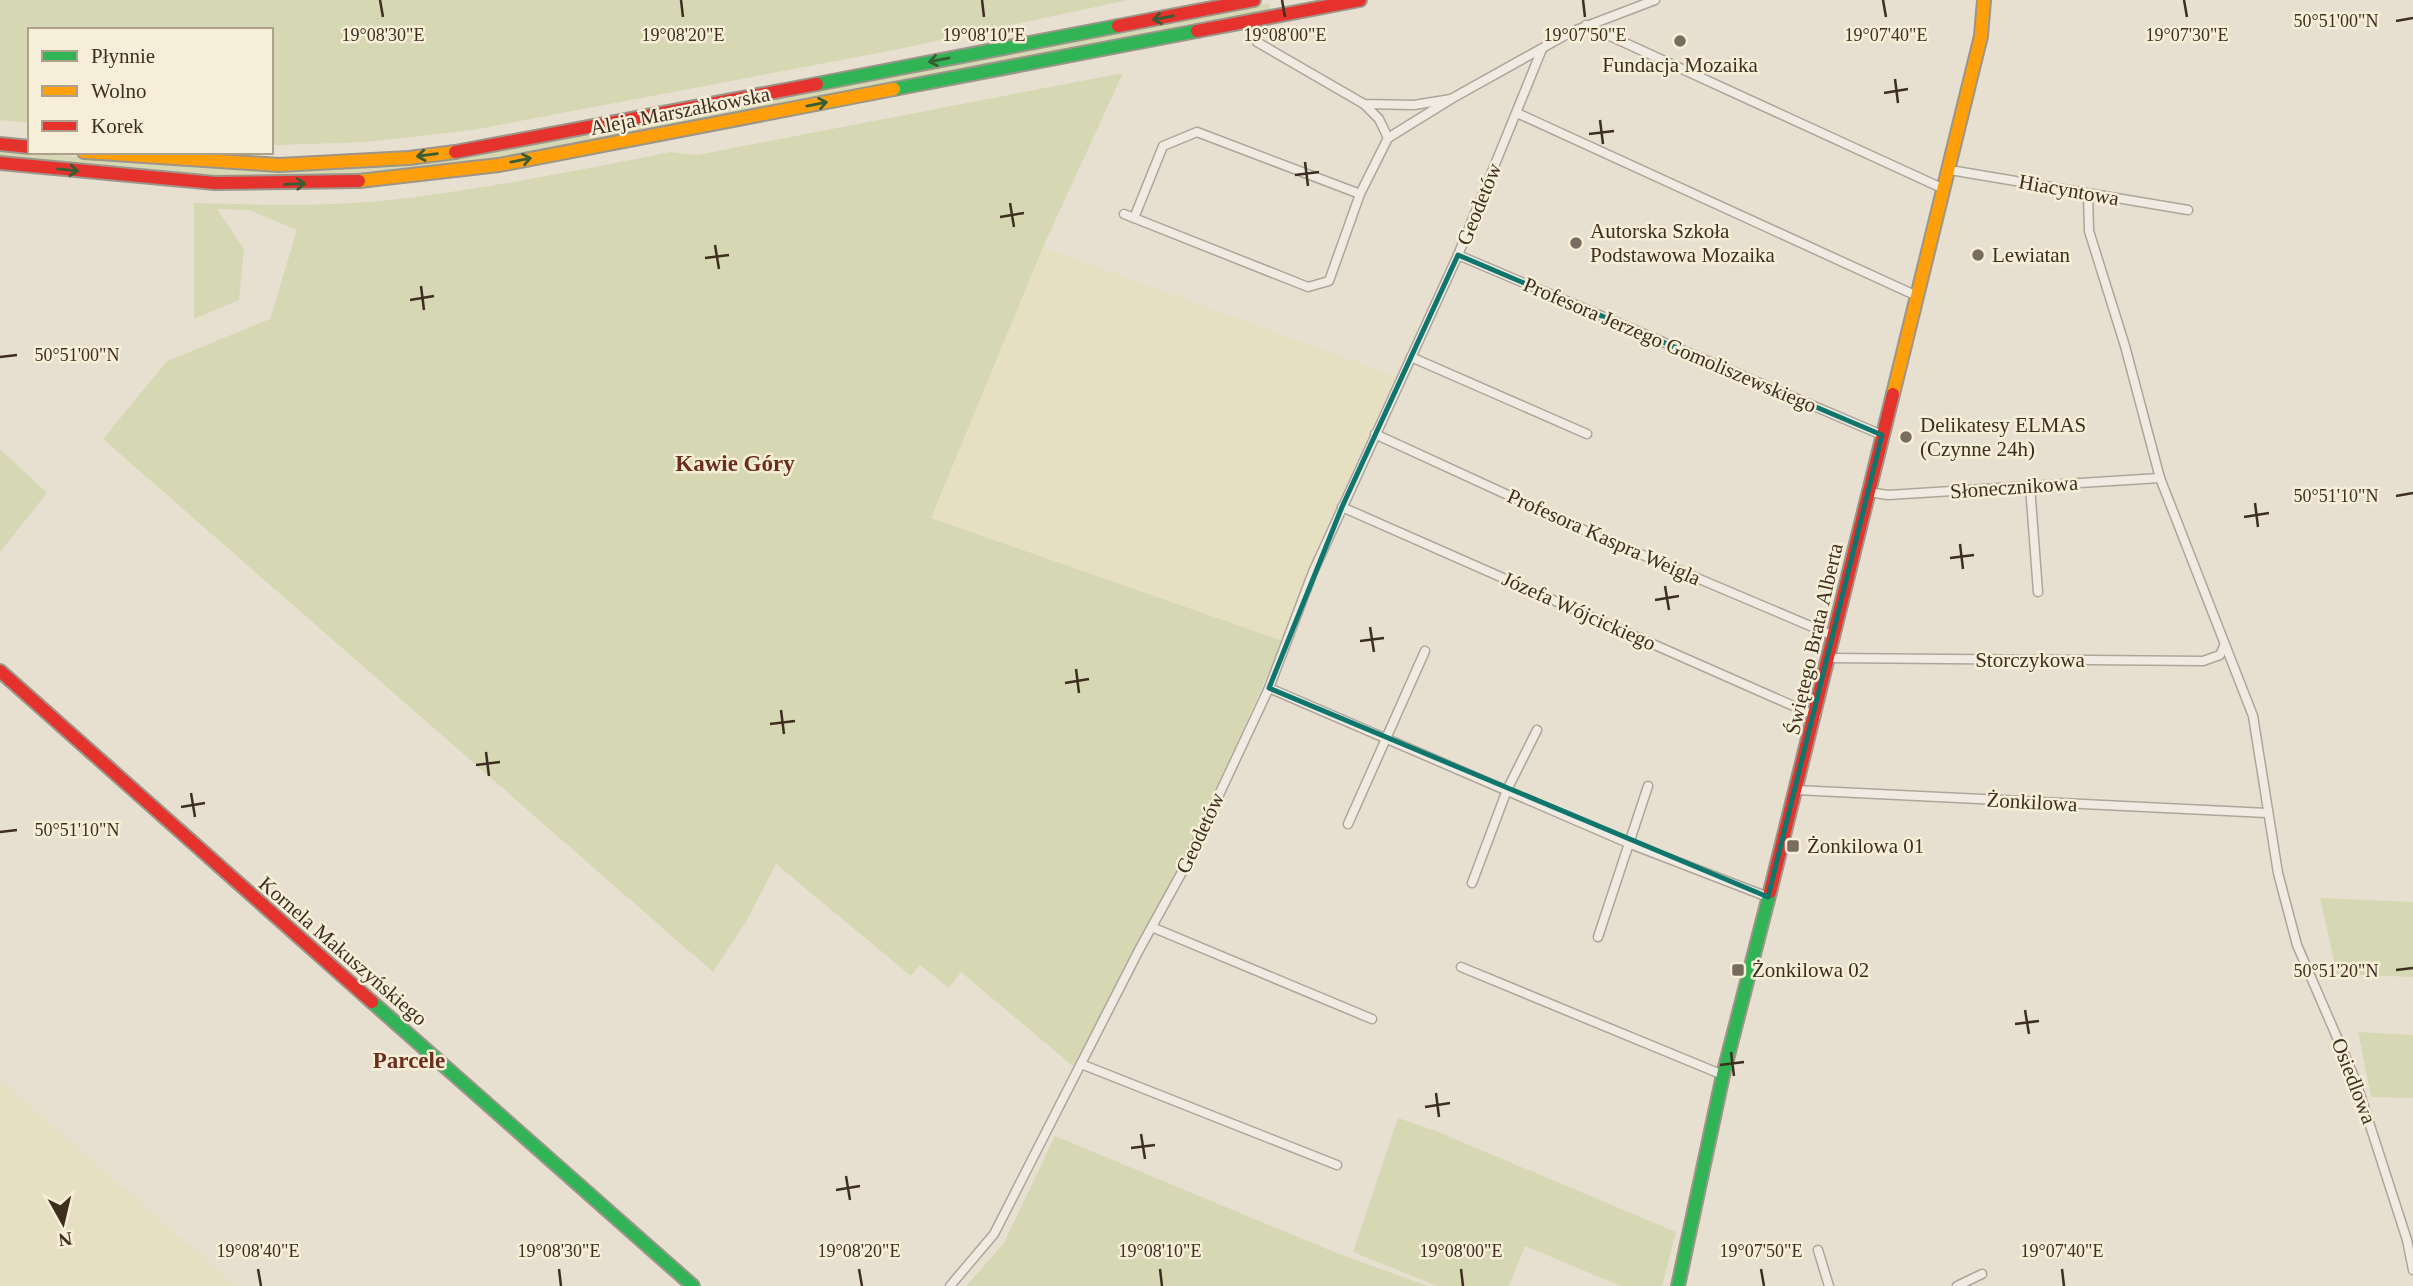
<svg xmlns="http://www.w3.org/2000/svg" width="2413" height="1286" font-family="'Times New Roman',serif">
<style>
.farmland{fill:#e6dfc2}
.green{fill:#d6d7b3}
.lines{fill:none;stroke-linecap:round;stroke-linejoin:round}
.street-casing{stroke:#ada599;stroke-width:11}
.fast-casing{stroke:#9c958a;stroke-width:16}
.slow-casing{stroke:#9c958a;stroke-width:16}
.jam-casing{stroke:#9c958a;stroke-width:16}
.street{stroke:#efebe3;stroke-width:8}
.fast{stroke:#30b455;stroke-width:12}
.slow{stroke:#ff9f0a;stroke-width:12}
.jam{stroke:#e5322d;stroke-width:12}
.oneway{stroke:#385d33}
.marked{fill:none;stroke:#0f766e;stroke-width:5;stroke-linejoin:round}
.ticks{fill:none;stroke:#3d2e20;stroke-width:2.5}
.poi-dot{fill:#786c5e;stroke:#f7eed8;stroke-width:2.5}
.labels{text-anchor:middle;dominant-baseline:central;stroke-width:5;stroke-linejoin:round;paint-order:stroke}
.poi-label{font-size:21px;fill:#3d2e20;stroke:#f7eed8;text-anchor:start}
.street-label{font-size:21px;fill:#3d2e20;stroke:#f7eed8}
.neighbourhood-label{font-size:23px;font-weight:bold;fill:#6b2e1e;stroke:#f7eed8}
.ticks-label{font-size:18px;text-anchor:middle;fill:#3d2e20;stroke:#f7eed8;stroke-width:5;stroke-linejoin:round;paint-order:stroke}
</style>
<rect width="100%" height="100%" fill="#e7e0d1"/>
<!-- farmland -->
<g class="farmland">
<path d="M1043,247L1395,376L1317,549L1283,641L931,518Z"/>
<path d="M0,1080L236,1286H0Z"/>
</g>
<!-- green -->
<g class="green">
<path d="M0,0H1128L899,49L473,130L366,142L279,145L271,144V30H30V123L0,120Z"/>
<path d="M1269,3L1270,12L447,167L331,178L235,179L0,158V149C111,160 222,173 333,169C400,166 467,154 533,144Z"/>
<path d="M1123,73L1043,247L931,518L1283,641L1185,857L1073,1066L961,972L949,988L920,965L911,976L776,864L747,920L713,972L103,439L167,361L270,319L297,230L249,210L217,209L244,249L239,300L194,319V203C265,205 337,207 408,198C496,187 584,169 671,152L697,155Z"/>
<path d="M0,449L47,493L0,552Z"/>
<path d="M2320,898L2413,902V977L2337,974Z"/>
<path d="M2358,1032L2413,1035V1098L2371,1097Z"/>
<path d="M1398,1118L1436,1131L1676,1232L1662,1286H1621L1525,1246L1509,1286H1437L1353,1252Z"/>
<path d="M1055,1136L1339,1254L1428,1286H966L1004,1243Z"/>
</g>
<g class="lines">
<!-- street casing -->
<g class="street-casing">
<g id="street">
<path d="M1586,25L1944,189"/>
<path d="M1257,42L1364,104L1414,105L1451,99L1571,32L1655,0"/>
<path d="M1364,104L1379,119L1388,138"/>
<path d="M1517,113L1917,296"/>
<path d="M1950,170L2188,210"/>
<path d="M2088,194L2089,231L2125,346L2160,478L2253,716L2278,873L2297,945L2355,1079L2407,1240L2413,1270"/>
<path d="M1124,214L1308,287L1329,281L1360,194L1388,138L1451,99"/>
<path d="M1134,218L1163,146L1197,132L1360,194"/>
<path d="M1458,255L1882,435"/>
<path d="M1411,357L1587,434"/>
<path d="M1375,434L1586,531L1834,636"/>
<path d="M2030,486L2038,592"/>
<path d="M1868,492L1888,495L2160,478"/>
<path d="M1342,507L1816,716"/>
<path d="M1830,658L2203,661L2220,655L2224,646"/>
<path d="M1269,688L1628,843L1768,897"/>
<path d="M1796,790L2267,813"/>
<path d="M1348,824L1425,651"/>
<path d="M1472,883L1507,790L1537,730"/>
<path d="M1154,928L1372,1019"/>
<path d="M1598,937L1648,786"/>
<path d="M1461,967L1723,1075"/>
<path d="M1081,1064L1337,1165"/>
<path d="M1818,1250L1829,1286"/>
<path d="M950,1286L994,1234L1139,950L1187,863L1269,688L1313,572L1458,255L1542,49"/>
<path d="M1957,1286L1982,1274"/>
</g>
</g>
<!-- fast casing -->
<g class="fast-casing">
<g id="fast">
<path d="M817,84L1118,26"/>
<path d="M894,89L1197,31"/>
<path d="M372,1002L693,1286"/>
<path d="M1678,1286L1723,1075L1770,892"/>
</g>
</g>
<!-- slow casing -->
<g class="slow-casing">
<g id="slow">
<path d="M84,152L279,165L409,158L455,152"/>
<path d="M359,181L499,165L894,89"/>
<path d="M1893,394L1981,36L1984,0"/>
</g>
</g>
<!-- jam casing -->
<g class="jam-casing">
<g id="jam">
<path d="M1118,26L1254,0"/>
<path d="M1197,31L1360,0"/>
<path d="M0,144L30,147"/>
<path d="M455,152L817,84"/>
<path d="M0,163L215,183L359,181"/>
<path d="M0,671L372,1002"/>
<path d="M1770,892L1893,394"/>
</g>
</g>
<!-- street -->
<use href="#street" class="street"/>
<!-- fast -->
<use href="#fast" class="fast"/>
<!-- slow -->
<use href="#slow" class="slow"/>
<!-- jam -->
<use href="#jam" class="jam"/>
</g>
<!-- one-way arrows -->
<defs><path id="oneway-shaft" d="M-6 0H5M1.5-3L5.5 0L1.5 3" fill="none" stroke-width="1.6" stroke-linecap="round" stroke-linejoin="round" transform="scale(1.75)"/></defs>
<g class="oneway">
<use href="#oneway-shaft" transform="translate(1163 18) rotate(169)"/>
<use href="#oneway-shaft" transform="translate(939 60) rotate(169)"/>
<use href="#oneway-shaft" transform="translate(817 104) rotate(-11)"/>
<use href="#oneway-shaft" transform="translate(427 155) rotate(172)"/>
<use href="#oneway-shaft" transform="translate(521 160) rotate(-11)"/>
<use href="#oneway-shaft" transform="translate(68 170) rotate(6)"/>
<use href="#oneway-shaft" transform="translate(295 184) rotate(-2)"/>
</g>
<!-- marked area -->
<path class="marked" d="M1458,255L1882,435L1768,897L1269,688L1342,507Z"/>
<!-- ticks -->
<path class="ticks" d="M380,0L383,17M681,0L683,17M982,0L984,17M1282,0L1285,17M1583,0L1585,17M1883,0L1886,17M2184,0L2187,17M2396,21L2413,18M1895,79L1898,103M1884,93L1908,89M1600,120L1603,144M1589,134L1614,131M1305,162L1308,186M1295,175L1319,172M1010,203L1014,227M1000,217L1024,213M715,245L719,269M705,258L729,255M421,286L424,310M410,300L434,296M0,357L17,355M2396,496L2413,493M2255,503L2258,527M2244,517L2269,513M1960,544L1963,569M1950,558L1974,555M1665,586L1669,610M1655,600L1679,596M1370,627L1374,652M1360,641L1384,638M1076,669L1079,693M1065,683L1089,679M781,710L784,734M770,724L795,721M486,752L489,776M476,765L500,762M191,793L195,817M181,807L205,803M0,832L17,830M2396,970L2413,968M2025,1010L2029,1034M2015,1024L2039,1021M1731,1052L1734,1076M1720,1065L1744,1062M1436,1093L1439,1117M1425,1107L1450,1103M1141,1134L1145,1159M1131,1148L1155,1145M846,1176L850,1200M836,1190L860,1186M258,1269L261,1286M559,1269L561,1286M859,1269L862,1286M1160,1269L1162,1286M1461,1269L1463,1286M1761,1269L1764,1286M2062,1269L2064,1286"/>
<!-- markers -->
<g class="poi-dot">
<circle cx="1680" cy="41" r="7"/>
<circle cx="1576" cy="243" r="7"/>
<circle cx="1978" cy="255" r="7"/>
<circle cx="1906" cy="437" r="7"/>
<rect x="1786" y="839" width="14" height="14" rx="3.5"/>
<rect x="1731" y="963" width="14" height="14" rx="3.5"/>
</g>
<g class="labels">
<!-- poi labels -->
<g class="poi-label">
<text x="1680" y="65" text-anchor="middle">Fundacja Mozaika</text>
<text x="1590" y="231">Autorska Szkoła<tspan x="1590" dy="24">Podstawowa Mozaika</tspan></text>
<text x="1992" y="255">Lewiatan</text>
<text x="1920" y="425">Delikatesy ELMAS<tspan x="1920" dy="24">(Czynne 24h)</tspan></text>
<text x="1807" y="846">Żonkilowa 01</text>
<text x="1752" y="970">Żonkilowa 02</text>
</g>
<!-- street labels -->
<g class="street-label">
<text transform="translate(680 111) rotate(-11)">Aleja Marszałkowska</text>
<text transform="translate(2069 190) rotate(10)">Hiacyntowa</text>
<text transform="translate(1479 204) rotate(-68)">Geodetów</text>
<text transform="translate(1670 345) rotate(23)">Profesora Jerzego Gomoliszewskiego</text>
<text transform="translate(2014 487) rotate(-4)">Słonecznikowa</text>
<text transform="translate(1604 537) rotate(24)">Profesora Kaspra Weigla</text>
<text transform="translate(1579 611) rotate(24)">Józefa Wójcickiego</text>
<text transform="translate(1814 639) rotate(-77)">Świętego Brata Alberta</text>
<text x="2030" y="660">Storczykowa</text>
<text transform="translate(2032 802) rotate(3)">Żonkilowa</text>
<text transform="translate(1200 833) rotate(-65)">Geodetów</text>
<text transform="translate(343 951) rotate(41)">Kornela Makuszyńskiego</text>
<text transform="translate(2354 1081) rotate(69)">Osiedlowa</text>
</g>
<!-- neighbourhood labels -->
<g class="neighbourhood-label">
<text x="735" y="463">Kawie Góry</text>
<text x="409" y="1060">Parcele</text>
</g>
</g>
<g class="ticks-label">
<text x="2336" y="27">50°51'00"N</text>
<text x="383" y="41">19°08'30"E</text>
<text x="683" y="41">19°08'20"E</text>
<text x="984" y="41">19°08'10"E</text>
<text x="1285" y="41">19°08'00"E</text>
<text x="1585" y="41">19°07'50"E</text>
<text x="1886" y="41">19°07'40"E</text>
<text x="2187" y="41">19°07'30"E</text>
<text x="77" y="361">50°51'00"N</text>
<text x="2336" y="502">50°51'10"N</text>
<text x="77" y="836">50°51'10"N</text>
<text x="2336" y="977">50°51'20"N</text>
<text x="258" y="1257">19°08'40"E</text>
<text x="559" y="1257">19°08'30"E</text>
<text x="859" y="1257">19°08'20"E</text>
<text x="1160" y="1257">19°08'10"E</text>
<text x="1461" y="1257">19°08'00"E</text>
<text x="1761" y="1257">19°07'50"E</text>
<text x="2062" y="1257">19°07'40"E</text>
</g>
<!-- legend -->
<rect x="28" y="28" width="245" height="126" fill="#f7eed8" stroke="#ada18e" stroke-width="2"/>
<rect x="42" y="51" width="35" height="10" fill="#30b455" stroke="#ada18e" stroke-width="2"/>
<text x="91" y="63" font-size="21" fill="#3d2e20">Płynnie</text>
<rect x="42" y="86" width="35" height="10" fill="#ff9f0a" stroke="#ada18e" stroke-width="2"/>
<text x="91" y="98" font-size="21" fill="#3d2e20">Wolno</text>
<rect x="42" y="121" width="35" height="10" fill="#e5322d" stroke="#ada18e" stroke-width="2"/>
<text x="91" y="133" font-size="21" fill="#3d2e20">Korek</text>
<!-- north arrow -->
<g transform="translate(63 1223) rotate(172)" stroke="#f7eed8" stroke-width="5" paint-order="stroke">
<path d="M0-5L12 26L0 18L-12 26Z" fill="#3d2e20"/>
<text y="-10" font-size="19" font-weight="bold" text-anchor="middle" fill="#3d2e20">N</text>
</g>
</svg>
